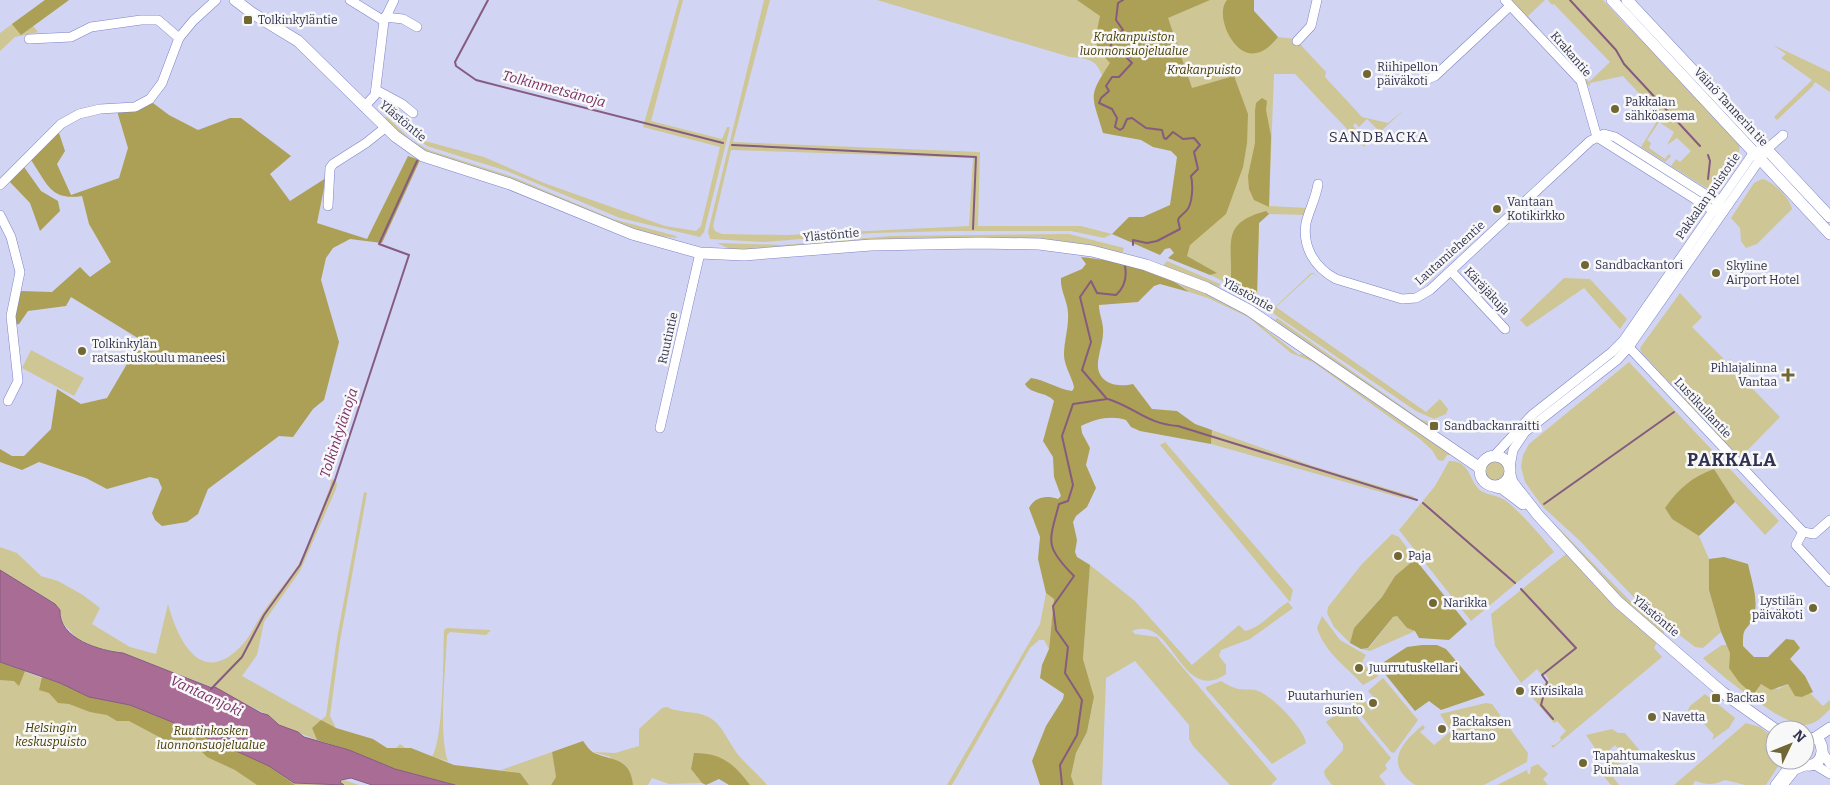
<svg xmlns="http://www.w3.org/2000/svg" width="1830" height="785" font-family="Bitter,serif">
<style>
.green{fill:#cec695;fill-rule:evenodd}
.forest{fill:#ac9f56}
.water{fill:#a96c95;stroke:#855b80}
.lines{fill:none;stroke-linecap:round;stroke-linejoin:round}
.stream{stroke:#855b80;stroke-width:2}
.minor-casing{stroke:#7e83c9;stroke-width:10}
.major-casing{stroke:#7e83c9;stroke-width:12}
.minor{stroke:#fff;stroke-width:9}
.major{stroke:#fff;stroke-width:11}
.poi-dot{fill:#706734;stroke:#f8f8f8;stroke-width:2}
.labels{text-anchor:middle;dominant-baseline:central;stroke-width:5;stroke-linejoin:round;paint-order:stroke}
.poi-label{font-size:12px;fill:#303250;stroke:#f8f8f8;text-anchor:start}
.park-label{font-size:12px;font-style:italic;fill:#463c00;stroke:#f8f8f8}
.street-label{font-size:12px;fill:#303250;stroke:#f8f8f8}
.water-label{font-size:14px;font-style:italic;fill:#792d64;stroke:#f8f8f8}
.quarter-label{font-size:15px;letter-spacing:1px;fill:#303250;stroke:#f8f8f8}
.district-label{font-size:18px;font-weight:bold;letter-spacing:1px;fill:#303250;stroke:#f8f8f8}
</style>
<rect width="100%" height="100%" fill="#d1d5f3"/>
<!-- green -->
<g class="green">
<path d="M45,0H69L33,26L38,32L15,37L0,51V33Z"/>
<path d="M679,0H683L651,121L722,139L727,127H730L704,232L700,237L620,218L507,171L427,146L406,131L386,110L384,105L425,141L484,157L544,183L665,226L696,231L701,226L720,147L643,127Z"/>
<path d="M764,0H770L733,142L980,152L978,226H1081L1112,234L1104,238L1071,231H952L872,233L765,242L710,239L708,232ZM731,150L973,158L969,226L787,235L722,234L715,231L713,226Z"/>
<path d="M877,0H1254V11L1278,37L1295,39L1298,42L1326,72L1325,77L1362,117L1388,123L1405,109L1380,132L1367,119L1359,127L1355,123L1353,126L1356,129L1354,131L1366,144L1364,147L1295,74H1274L1269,206L1307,208L1305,215L1269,214L1259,223L1257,295L1271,304L1267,306L1229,285L1230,280L1226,278L1225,282L1210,275L1216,273L1187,256L1193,172L1106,85C1097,61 1095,59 1070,57Z"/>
<path d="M1510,0H1545L1528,16L1538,27L1536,29Z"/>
<path d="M1548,0H1603L1628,27L1630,26L1740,144L1738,160L1720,186L1717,189H1708L1671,166L1676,159L1680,162L1691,151L1677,138L1667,145L1674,132L1659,122L1647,140L1651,143L1649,148L1665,159L1669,154L1671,156L1665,162L1641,147L1660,116L1623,76L1590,83V86L1587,84L1570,65L1572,63L1589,82L1610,62L1554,4L1552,5Z"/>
<path d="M1773,45L1830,72V92L1815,82L1812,87L1777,120L1774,117L1812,80L1781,58L1786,54Z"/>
<path d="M387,117L411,140L429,150L513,177L613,219L676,236L677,238L649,235L422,150L404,138L385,118Z"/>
<path d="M1762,179C1773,181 1790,198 1792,209L1757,244L1746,248L1741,241L1740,228L1731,218L1754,183Z"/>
<path d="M1069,234L1124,248L1122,254L1065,243L734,251L717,243L783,245L891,236Z"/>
<path d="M1167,261L1220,284L1219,287L1163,266Z"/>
<path d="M1311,273H1312L1321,279L1313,273L1276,307L1426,412L1440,399L1448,409L1446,414L1434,419L1416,411L1274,314L1273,309Z"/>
<path d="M1564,278L1590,279L1627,319L1620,329L1584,288L1527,327L1520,320Z"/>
<path d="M1176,281L1232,304L1265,325L1264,328L1299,355L1302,354L1310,358L1453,455H1447L1443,461L1438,460L1432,450L1420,439L1313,362L1291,353L1248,317L1208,298L1189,292Z"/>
<path d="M1680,293L1702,317L1692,327L1727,362L1730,359L1751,379L1748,384L1780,417L1740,458L1641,352L1640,348Z"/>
<path d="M1277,318L1420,419L1431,423L1429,426L1409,416L1275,320Z"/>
<path d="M31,350L84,378L74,396L22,368Z"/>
<path d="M1629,362L1779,521L1765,535L1735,502L1714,469L1665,508L1672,519L1699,536L1709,559V590L1721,632L1703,648L1695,647L1642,606L1580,541L1542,506L1525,482L1521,467L1523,455L1529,444Z"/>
<path d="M1212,430L1313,466L1415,497L1402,498L1211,444Z"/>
<path d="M1165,442L1293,590L1290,602L1160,445Z"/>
<path d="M1449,461C1471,460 1469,482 1481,491C1488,495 1496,495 1503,499C1512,503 1549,544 1554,552L1471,621L1399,530L1435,486Z"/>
<circle cx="1495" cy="471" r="10"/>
<path d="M333,479L337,483L336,489L300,571L264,622L257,655L242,676L321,720L326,716L337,638L364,492L367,493L340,641L330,716L336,728L321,721L312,728L317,740L279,725L268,715L209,686L123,653L100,649L76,638L63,623L52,602L0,570V547L17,553L41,576L58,581L83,595L100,608L92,624L130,647L156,654L168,604C179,644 203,689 244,643C251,634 256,623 262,614C273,597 287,582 298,565C312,541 320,512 330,487L331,481Z"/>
<path d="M1535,504L1634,605L1664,631V635L1631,608Z"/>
<path d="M1392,534L1399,537L1415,559L1395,576L1382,597L1354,628L1350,643L1334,627L1327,613L1328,607L1362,564Z"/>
<path d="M1566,554L1657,642L1654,648L1662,657L1553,748L1551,745H1555L1561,740L1560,737L1566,731L1557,721L1554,723L1531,696L1549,680L1546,675L1541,674L1537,669L1521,683L1495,646L1491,614Z"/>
<path d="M1090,565L1135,601L1192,665L1239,625L1245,631C1261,628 1274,610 1288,602L1293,608L1250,639L1221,650L1219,656L1226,665V674C1180,706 1173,613 1132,631L1135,634L1157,637L1277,779L1271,785H1230L1193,746L1189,739V725L1135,661L1106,678L1102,785H1074L1071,776L1076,753L1087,732L1094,698L1083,659Z"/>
<path d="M1046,593L1054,599L1049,649L1044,640H1039L1030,648L952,785H947L1040,624Z"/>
<path d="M1322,616L1340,640L1366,655L1362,662L1371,673L1378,668L1381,671L1377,677L1363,685C1346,666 1325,653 1317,628Z"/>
<path d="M1397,616L1407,628L1415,631L1370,651L1361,649L1369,648L1393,617Z"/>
<path d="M447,628L491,630L486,635L450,632L447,635C446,665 438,735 448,761L432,757C444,738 443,655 444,630Z"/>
<path d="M1722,645H1727L1730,653L1729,668L1753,694L1761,684L1778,689L1788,684L1802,697L1810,693L1823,706L1830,700V709C1822,717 1816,724 1805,725C1784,726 1718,674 1703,658Z"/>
<path d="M0,662L100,700L359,785H0Z"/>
<path d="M1383,678L1418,720L1394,753L1391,752L1354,707L1353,703L1362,696L1371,711L1380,704L1368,691Z"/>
<path d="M1221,681C1226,684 1233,688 1239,689C1244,690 1250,689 1255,690C1270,693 1304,728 1306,743L1272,764L1206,689V687Z"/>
<path d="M1705,694L1735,718L1729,728L1712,740L1714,735L1697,716L1692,718L1688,710L1690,706Z"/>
<path d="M1486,703L1492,704L1528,753L1527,762L1484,785H1415C1384,764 1400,744 1423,725L1425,728L1420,732L1434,745L1451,731L1440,714Z"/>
<path d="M1348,706L1391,758L1385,765L1387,769L1379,776L1386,785H1332L1325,776L1324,771L1343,750V744L1326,722Z"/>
<path d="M667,707C681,714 699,710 712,719C725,729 730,746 740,757C749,767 759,775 767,785H734L693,758L691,769L702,783L669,784L652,778L648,785H581L611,757L593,752L615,753L639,746V729L662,708Z"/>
<path d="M1746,723L1760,727L1775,739V760H1782L1766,785H1745L1725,780C1714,785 1707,785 1695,781L1693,785H1674Z"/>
<path d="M1612,729L1618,733H1625L1641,752L1628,764L1624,760L1610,773L1619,785H1611L1601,773L1622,753L1615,745L1603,756L1601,753L1599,754L1586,735Z"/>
<path d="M400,744C433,771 479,769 520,773L501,770L552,752L556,777L551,785H459L389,755Z"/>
<path d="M1538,764L1548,774L1543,779L1548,785H1497L1527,770L1528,774H1530L1531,767Z"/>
</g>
<!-- forest -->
<g class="forest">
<path d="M45,0H69L21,35L12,24Z"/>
<path d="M1077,0H1210L1168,18L1192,88L1234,76L1248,114L1247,143L1243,167L1226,214L1190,245L1187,256L1217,273L1210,275L1168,258L1174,253L1170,248L1165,249L1160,255L1112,234L1129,217H1143L1170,205L1177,157L1171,151L1153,147L1141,140L1103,133C1092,95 1087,98 1110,63C1091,42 1095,42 1100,16Z"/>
<path d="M1227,0H1254V11L1278,37C1272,44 1266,51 1256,53C1234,58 1214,15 1227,0Z"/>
<path d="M1262,98L1267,101L1266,110L1271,136L1269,207L1254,200L1249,189L1248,176L1255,143V111L1256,103Z"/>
<path d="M153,103L169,115L198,130L230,118H241L291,156L270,174L290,201L326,178L317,223L367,239L408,156L420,160L382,243L350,239L333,248L326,258L321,280L339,342L324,400L313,409L293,437L279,436L208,489L198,514L187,522L162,526L155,520L152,513L162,488L158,479L150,477L107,489L86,478L39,462L22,470L0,462V449L12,456H24L51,429L57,389L81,404L107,398L141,340L71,297L66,306L28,311L19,324L15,325V313L20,291L52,292L80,267L90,277L111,262L89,224L82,196C50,201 47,183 31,160L58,130L65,151L57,164L71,195L119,178L128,148L117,111L134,112Z"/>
<path d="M24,167L41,191L58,201L60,211L40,231L30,203L9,181Z"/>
<path d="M1266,211L1269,214L1259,223L1257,295L1231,279C1232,240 1222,223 1266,211Z"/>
<path d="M1081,257C1118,261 1160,268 1189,292L1160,284L1154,286L1138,302L1099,305C1099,315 1104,323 1103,333C1103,344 1097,357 1098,368C1101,386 1121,387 1133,384L1152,409L1177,411L1195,424L1212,430L1211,444L1140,431L1131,427L1126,420C1111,415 1095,419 1081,426L1082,433L1090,448L1086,465L1096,488L1087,507L1076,516L1073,522L1077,540L1075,552L1077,557L1090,565L1083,659L1094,697L1087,732L1076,753L1071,776L1074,785H1040L1032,761L1046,726L1063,699L1064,694L1040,678L1042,665L1049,649L1054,599L1046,593L1038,559L1040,537L1029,508C1035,497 1046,495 1058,499L1061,496L1054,477L1053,457L1043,441L1054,401C1046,391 1031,395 1025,384L1031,378C1045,380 1058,389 1072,391L1074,388C1074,381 1064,366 1064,355C1064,341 1069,327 1068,312C1067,300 1060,290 1061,278L1082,269L1086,264Z"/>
<path d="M1714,469L1735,502L1699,536L1672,519L1665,508C1678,489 1692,477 1714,469Z"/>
<path d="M1724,557L1748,564C1751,579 1760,603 1753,618C1745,634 1743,625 1743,646L1754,657H1768L1786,639L1794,640L1800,648L1790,659L1805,676L1813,692L1802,697L1795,696L1788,684L1771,690L1761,684L1753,695L1739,682L1729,668L1730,653L1721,632L1709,590V559Z"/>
<path d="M1415,559L1467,624L1449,640L1419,638L1415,631L1407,628L1397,616L1393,617L1368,648L1361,649L1350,643L1354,628L1382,597L1395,576Z"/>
<path d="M1422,645H1437L1446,649L1485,695L1441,710L1429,701L1415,711L1385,674L1384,662L1407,647Z"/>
<path d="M0,662L25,671L19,686L14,681L0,680Z"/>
<path d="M42,677L60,683L89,697L130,705L172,722L188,729L193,739L189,746L163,739L129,721H117L107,715L90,712L69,704L58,703L49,693L39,690Z"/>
<path d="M321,720L336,728L373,739L387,748H411L454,765L520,773L529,785H455L395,769L349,750L317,740L312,728Z"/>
<path d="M198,734L269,766L295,785H257L235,770L207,757L199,749L196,738Z"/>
<path d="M583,741C586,745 590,751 594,753C612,761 630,757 633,785H551L556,777L552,752Z"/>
<path d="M694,753C722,753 734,764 750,785H729L719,779L706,785L702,783L691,769Z"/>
</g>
<!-- water -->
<path class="water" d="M0,570L55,604L60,610C58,639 101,651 123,653L212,688L215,687L261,713L268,715L279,725L298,732L304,737L349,750L395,769L455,785H372L351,778L341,780L340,782L344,785L294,783L269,766L172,722L130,705L89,697L60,683L0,662Z"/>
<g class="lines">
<!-- stream -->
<g class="stream">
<path d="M488,0L455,62L456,66L476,80L723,143"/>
<path d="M1123,0L1118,3L1116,20L1123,30L1114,38L1109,49L1112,54L1122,53L1132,63L1119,77H1112L1106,86L1109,91L1101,98L1099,103L1112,109L1117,118L1115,127L1120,130L1123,128L1127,119L1132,118L1146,128L1162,130L1164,138L1166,139L1173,132L1183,139L1194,138L1200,145L1194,152L1198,169L1191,176C1193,184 1193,205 1186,211C1183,215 1180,215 1178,220L1180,229L1157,241L1147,243L1133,240V245"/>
<path d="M1570,0L1616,50L1624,64L1700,146"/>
<path d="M732,145L976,157L973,229"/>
<path d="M1708,155L1710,161L1708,179"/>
<path d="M1108,399C1136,408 1147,424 1178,426L1417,500"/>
<path d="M1423,503L1515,583"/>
<path d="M1544,504L1674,412"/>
<path d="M1521,589L1576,648L1542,675L1547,682L1541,705L1553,719"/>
<path d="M211,689L242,657L264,615L300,565L335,480L409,255L379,244L417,161"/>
<path d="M1062,785L1060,765L1077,735L1082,700L1065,673L1068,647L1056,630L1053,606L1074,576C1044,546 1049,542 1059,504L1068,501L1073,485L1062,436L1073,404L1107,399L1082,370L1091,342L1080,297L1091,281L1097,293L1116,295C1125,287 1127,277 1125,266"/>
</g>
<!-- minor casing -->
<g class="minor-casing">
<g id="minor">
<path d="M350,0L384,21"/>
<path d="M1505,0L1581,81L1597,137"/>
<path d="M385,17L403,19L417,27"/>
<path d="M29,39L71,37L91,27L141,20H158L179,38"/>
<path d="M1297,41L1311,26L1317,0"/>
<path d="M1423,81L1435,76L1510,6"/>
<path d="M376,90L402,104L413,113"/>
<path d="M364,107L375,95L384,21L394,0"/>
<path d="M1597,137L1714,211H1718"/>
<path d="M1318,184C1316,198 1309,210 1306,223C1302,247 1315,268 1336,279L1402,299L1416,298L1430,290L1590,141L1604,134L1615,137L1719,203L1724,211"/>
<path d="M0,185L61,124L79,114L100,109L135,107L150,99L162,83L179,38L193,21L216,0"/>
<path d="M328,206L330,168L333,164L366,143L386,127"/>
<path d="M0,215L11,237L20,272L11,316L18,381L8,401"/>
<path d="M1451,271L1505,329"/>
<path d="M1626,344L1803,532"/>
<path d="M660,428L700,253"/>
<path d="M1495,455L1532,415L1612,352L1623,341L1754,152L1767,149L1783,135"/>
<path d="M1510,467L1513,450L1525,432L1617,360L1629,347L1763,155"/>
<path d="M1803,532L1796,545L1830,582"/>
<path d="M1803,532L1814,534L1830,520"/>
<path d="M1824,754L1830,764"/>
<path d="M1815,765L1830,774"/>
<path d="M1775,785L1794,760"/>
<path d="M1783,785L1795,770L1807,765"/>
</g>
</g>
<!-- major casing -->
<g class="major-casing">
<g id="major">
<path d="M235,0L252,13L298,41L395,136L423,156L510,184L632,234L700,253L744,255L871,245L979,243L1039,244L1092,251L1146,265L1207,288L1249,310L1480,468"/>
<path d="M1612,0L1830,234"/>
<path d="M1627,0L1830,217"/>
<circle cx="1495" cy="471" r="15"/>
<path d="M1510,475L1512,482L1538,515L1618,602L1722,692L1776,730"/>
<path d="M1496,487L1502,488L1523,504"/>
<path d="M1815,738L1830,728"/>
<path d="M1798,760C1813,775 1830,755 1818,739L1805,738"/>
</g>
</g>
<!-- minor -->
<use href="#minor" class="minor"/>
<!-- major -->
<use href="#major" class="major"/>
</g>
<!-- markers -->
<g class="poi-dot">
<rect x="243" y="15" width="10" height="10" rx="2.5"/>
<circle cx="1367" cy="74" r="5"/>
<circle cx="1615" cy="109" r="5"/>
<circle cx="1497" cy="209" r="5"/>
<circle cx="1585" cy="265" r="5"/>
<circle cx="1716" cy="273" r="5"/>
<circle cx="82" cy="351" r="5"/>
<path d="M1785.5 367.5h5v5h5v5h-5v5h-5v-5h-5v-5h5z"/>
<rect x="1429" y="421" width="10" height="10" rx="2.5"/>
<circle cx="1398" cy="556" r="5"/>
<circle cx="1433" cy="603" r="5"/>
<circle cx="1813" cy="608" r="5"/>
<circle cx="1359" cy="668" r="5"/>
<circle cx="1520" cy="691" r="5"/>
<rect x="1711" y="693" width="10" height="10" rx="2.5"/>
<circle cx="1373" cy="703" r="5"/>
<circle cx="1652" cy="717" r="5"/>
<circle cx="1442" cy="729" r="5"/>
<circle cx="1583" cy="763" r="5"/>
</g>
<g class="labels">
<!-- poi labels -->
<g class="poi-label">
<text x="258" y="20">Tolkinkyläntie</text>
<text x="1377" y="67">Riihipellon<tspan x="1377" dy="14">päiväkoti</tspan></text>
<text x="1625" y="102">Pakkalan<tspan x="1625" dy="14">sähköasema</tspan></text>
<text x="1507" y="202">Vantaan<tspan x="1507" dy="14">Kotikirkko</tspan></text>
<text x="1595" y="265">Sandbackantori</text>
<text x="1726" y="266">Skyline<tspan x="1726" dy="14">Airport Hotel</tspan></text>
<text x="92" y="344">Tolkinkylän<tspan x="92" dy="14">ratsastuskoulu maneesi</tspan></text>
<text x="1777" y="368" text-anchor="end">Pihlajalinna<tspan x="1777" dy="14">Vantaa</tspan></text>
<text x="1444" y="426">Sandbackanraitti</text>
<text x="1408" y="556">Paja</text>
<text x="1803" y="601" text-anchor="end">Lystilän<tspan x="1803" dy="14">päiväkoti</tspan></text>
<text x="1443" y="603">Narikka</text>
<text x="1369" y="668">Juurrutuskellari</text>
<text x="1530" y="691">Kivisikala</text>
<text x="1363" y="696" text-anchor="end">Puutarhurien<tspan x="1363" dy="14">asunto</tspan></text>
<text x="1726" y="698">Backas</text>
<text x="1662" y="717">Navetta</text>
<text x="1452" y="722">Backaksen<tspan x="1452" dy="14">kartano</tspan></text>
<text x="1593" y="756">Tapahtumakeskus<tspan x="1593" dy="14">Puimala</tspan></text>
</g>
<!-- park labels -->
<g class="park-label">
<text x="1134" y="37">Krakanpuiston<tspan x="1134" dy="14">luonnonsuojelualue</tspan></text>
<text x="1204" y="70">Krakanpuisto</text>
<text x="51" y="728">Helsingin<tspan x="51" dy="14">keskuspuisto</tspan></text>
<text x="211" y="731">Ruutinkosken<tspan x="211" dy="14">luonnonsuojelualue</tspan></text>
</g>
<!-- street labels -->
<g class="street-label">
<text transform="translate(1571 54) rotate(49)">Krakantie</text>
<text transform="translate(1731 107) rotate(47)">Väinö Tannerin tie</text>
<text transform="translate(403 121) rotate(40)">Ylästöntie</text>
<text transform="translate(1708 196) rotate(-55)">Pakkalan puistotie</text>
<text transform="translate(831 235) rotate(-5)">Ylästöntie</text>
<text transform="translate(1450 253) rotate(-42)">Lautamiehentie</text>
<text transform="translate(1487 291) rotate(47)">Käräjäkuja</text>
<text transform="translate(1248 295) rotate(29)">Ylästöntie</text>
<text transform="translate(668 338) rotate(-77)">Ruutintie</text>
<text transform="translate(1703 408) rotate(47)">Lustikullantie</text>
<text transform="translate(1656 616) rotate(40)">Ylästöntie</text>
</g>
<!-- water labels -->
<g class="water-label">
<text transform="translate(554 89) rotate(15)">Tolkinmetsänoja</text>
<text transform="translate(339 433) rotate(-72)">Tolkinkylänoja</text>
<text transform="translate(206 696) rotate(25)">Vantaanjoki</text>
</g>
<!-- quarter labels -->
<g class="quarter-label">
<text x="1379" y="137">SANDBACKA</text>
</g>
<!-- district labels -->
<g class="district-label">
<text x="1732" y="460">PAKKALA</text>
</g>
</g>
<!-- north arrow -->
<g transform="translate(1790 745) rotate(47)"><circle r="24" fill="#f8f8f8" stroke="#a8a9b5"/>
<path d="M0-4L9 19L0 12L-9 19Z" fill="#706734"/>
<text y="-8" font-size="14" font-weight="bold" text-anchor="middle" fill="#303250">N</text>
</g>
</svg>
